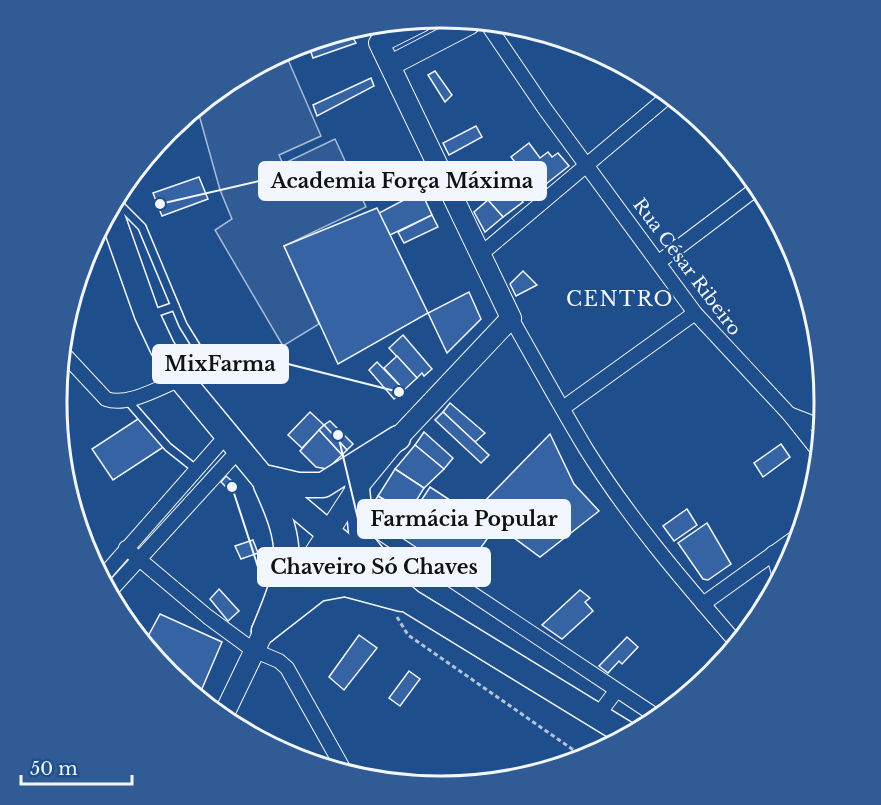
<svg xmlns="http://www.w3.org/2000/svg" width="881" height="805" font-family="'Libre Baskerville',serif">
<style>
.built{fill:#305b95;stroke:#a8bbd7;stroke-width:1.5}
.building{fill:#3563a3;stroke:#f2f6ff;stroke-width:1.5}
.lines{fill:none;stroke-linecap:round;stroke-linejoin:round}
.lane-casing{stroke:#f2f6ff;stroke-width:10}
.street-casing{stroke:#f2f6ff;stroke-width:16}
.secondary-casing{stroke:#f2f6ff;stroke-width:22}
.highway-casing{stroke:#f2f6ff;stroke-width:27}
.path{stroke:#b3c4dc;stroke-width:3;stroke-dasharray:4.5 3;stroke-linecap:butt}
.lane{stroke:#1f4e8c;stroke-width:7}
.street{stroke:#1f4e8c;stroke-width:14}
.secondary{stroke:#1f4e8c;stroke-width:20}
.highway{stroke:#1f4e8c;stroke-width:24}
.labels{text-anchor:middle;dominant-baseline:central;stroke-width:4.5;stroke-linejoin:round;paint-order:stroke}
.street-label{font-size:18px;fill:#f2f6ff;stroke:#1f4e8c}
.neighbourhood-label{font-size:20px;letter-spacing:1.5px;fill:#f2f6ff;stroke:#1f4e8c}
.rim{fill:none;stroke:#f2f6ff;stroke-width:3}
.leader{fill:none;stroke:#f2f6ff;stroke-width:2}
.callout-dot{fill:#f2f6ff;stroke:#1f4e8c;stroke-width:2}
.callout{fill:#f2f6ff;stroke:#f2f6ff;stroke-width:2}
.callout-label{font-size:20px;text-anchor:middle;font-weight:bold;fill:#111}
</style>
<rect width="100%" height="100%" fill="#1f4e8c"/>
<!-- built -->
<path class="built" d="M286,55L321,136L279,155L283,164L335,139L366,207L284,246L319,324L283,346L215,230L232,219L220,190L198,111Z"/>
<!-- building -->
<g class="building">
<path d="M352,36L356,43L313,58L308,44Z"/>
<path d="M435,71L452,95L445,102L428,75Z"/>
<path d="M371,78L374,86L317,116L313,105Z"/>
<path d="M476,126L482,137L449,155L443,143Z"/>
<path d="M529,143L540,158L548,152L552,157L558,153L569,166L537,191L511,157Z"/>
<path d="M199,177L208,199L162,216L153,193Z"/>
<path d="M506,179L523,202L503,217L484,196Z"/>
<path d="M421,191L432,215L390,235L379,213Z"/>
<path d="M488,200L503,217L485,232L474,212Z"/>
<path d="M377,208L428,313L338,364L284,246Z"/>
<path d="M432,215L438,227L404,243L398,232Z"/>
<path d="M523,271L537,285L516,296L510,284Z"/>
<path d="M469,292L481,319L447,353L428,313Z"/>
<path d="M403,335L432,369L424,376L422,373L417,378L389,348Z"/>
<path d="M397,356L417,378L404,390L384,368Z"/>
<path d="M377,362L404,390L394,399L369,370Z"/>
<path d="M450,403L485,433L475,442L443,412Z"/>
<path d="M310,412L324,425L302,448L288,435Z"/>
<path d="M443,412L489,455L481,463L435,420Z"/>
<path d="M144,415L165,446L113,480L92,449Z"/>
<path d="M330,421L353,444L347,450L324,425Z"/>
<path d="M324,425L347,450L342,455L319,430Z"/>
<path d="M319,430L342,455L327,469L316,467L300,451Z"/>
<path d="M424,432L453,458L444,469L415,445Z"/>
<path d="M550,434L574,484L599,511L540,557L476,510Z"/>
<path d="M781,444L790,457L763,477L754,463Z"/>
<path d="M415,445L444,469L424,488L395,469Z"/>
<path d="M395,469L424,488L408,514L378,496Z"/>
<path d="M226,476L233,482L227,488L221,482Z"/>
<path d="M430,487L465,510L470,506L497,525L460,577L398,536Z"/>
<path d="M378,496L408,514L396,534L366,515Z"/>
<path d="M687,509L697,525L674,541L663,526Z"/>
<path d="M707,523L731,564L708,580L703,579L678,543Z"/>
<path d="M253,540L258,553L241,559L235,546Z"/>
<path d="M219,589L239,611L228,621L210,599Z"/>
<path d="M580,590L590,598L585,602L593,611L562,639L542,625Z"/>
<path d="M160,614L222,642L201,691L168,674L146,640Z"/>
<path d="M359,635L377,648L344,690L329,677Z"/>
<path d="M627,637L638,647L622,664L619,661L608,673L599,666Z"/>
<path d="M409,671L420,679L400,706L389,698Z"/>
</g>
<g class="lines">
<!-- lane casing -->
<g class="lane-casing">
<g id="lane">
<path d="M119,204L142,227L183,325L204,359L185,376"/>
<path d="M152,314L175,306"/>
<path d="M127,400L168,447L197,470"/>
</g>
</g>
<!-- street casing -->
<g class="street-casing">
<g id="street">
<path d="M490,28L545,109L695,313L789,414L816,448"/>
<path d="M481,254L665,99"/>
<path d="M659,262L753,191"/>
<path d="M511,318C536,362 560,406 586,449C629,518 682,580 735,641"/>
<path d="M65,355L106,399C128,407 160,387 181,379"/>
<path d="M563,408L695,313"/>
<path d="M789,414L820,426"/>
<path d="M360,519L653,714"/>
<path d="M126,548L208,617L253,650L279,661L287,668L343,768"/>
<path d="M773,553L779,574"/>
<path d="M103,576L226,436"/>
<path d="M112,589L238,451"/>
<path d="M703,604L799,535"/>
<path d="M598,715L616,691"/>
</g>
</g>
<!-- secondary casing -->
<g class="secondary-casing">
<g id="secondary">
<path d="M391,65L470,24"/>
<path d="M225,712L264,631L357,488L398,438L511,318L379,43L421,22"/>
</g>
</g>
<!-- highway casing -->
<g class="highway-casing">
<g id="highway">
<path d="M112,216L147,315L162,347L181,379L262,477L411,602L625,733"/>
<path d="M268,478L298,485H323L398,438"/>
<path d="M357,488L362,542L381,566"/>
<path d="M264,631L318,589L345,584L401,599"/>
<path d="M264,631C291,566 296,550 266,485"/>
</g>
</g>
<!-- path -->
<path class="path" d="M397,617L408,635L585,758"/>
<!-- lane -->
<use href="#lane" class="lane"/>
<!-- street -->
<use href="#street" class="street"/>
<!-- secondary -->
<use href="#secondary" class="secondary"/>
<!-- highway -->
<use href="#highway" class="highway"/>
</g>
<g class="labels">
<!-- street labels -->
<g class="street-label">
<text transform="translate(687 267) rotate(53)">Rua César Ribeiro</text>
</g>
<!-- neighbourhood labels -->
<g class="neighbourhood-label">
<text x="620" y="299">CENTRO</text>
</g>
</g>
<!-- crop -->
<path d="M0 0H881V805H0ZM440 28H441A373 373 0 0 1 814 401V403A373 373 0 0 1 441 776H440A373 373 0 0 1 67 403V401A373 373 0 0 1 440 28Z" fill="#305b95" fill-rule="evenodd"/>
<path class="rim" d="M440 28H441A373 373 0 0 1 814 401V403A373 373 0 0 1 441 776H440A373 373 0 0 1 67 403V401A373 373 0 0 1 440 28Z"/>
<!-- callouts -->
<path class="leader" d="M160 204L259 181M399 392L288 364M338 435L358 519M232 487L258 567"/>
<g class="callout-dot">
<circle cx="160" cy="204" r="6"/>
<circle cx="399" cy="392" r="6"/>
<circle cx="338" cy="435" r="6"/>
<circle cx="232" cy="487" r="6"/>
</g>
<g class="callout">
<rect x="259" y="162" width="287" height="38" rx="6"/>
<rect x="153" y="345" width="135" height="38" rx="6"/>
<rect x="358" y="500" width="212" height="38" rx="6"/>
<rect x="258" y="548" width="232" height="38" rx="6"/>
</g>
<g class="callout-label">
<text x="402" y="188">Academia Força Máxima</text>
<text x="220" y="371">MixFarma</text>
<text x="464" y="526">Farmácia Popular</text>
<text x="374" y="574">Chaveiro Só Chaves</text>
</g>
<!-- scale -->
<path d="M21 775v9h111v-9" fill="none" stroke="#f2f6ff" stroke-width="3"/>
<text x="30" y="775" font-size="18" fill="#f2f6ff" stroke="#1f4e8c" stroke-width="4.5" paint-order="stroke">50 m</text>
</svg>
